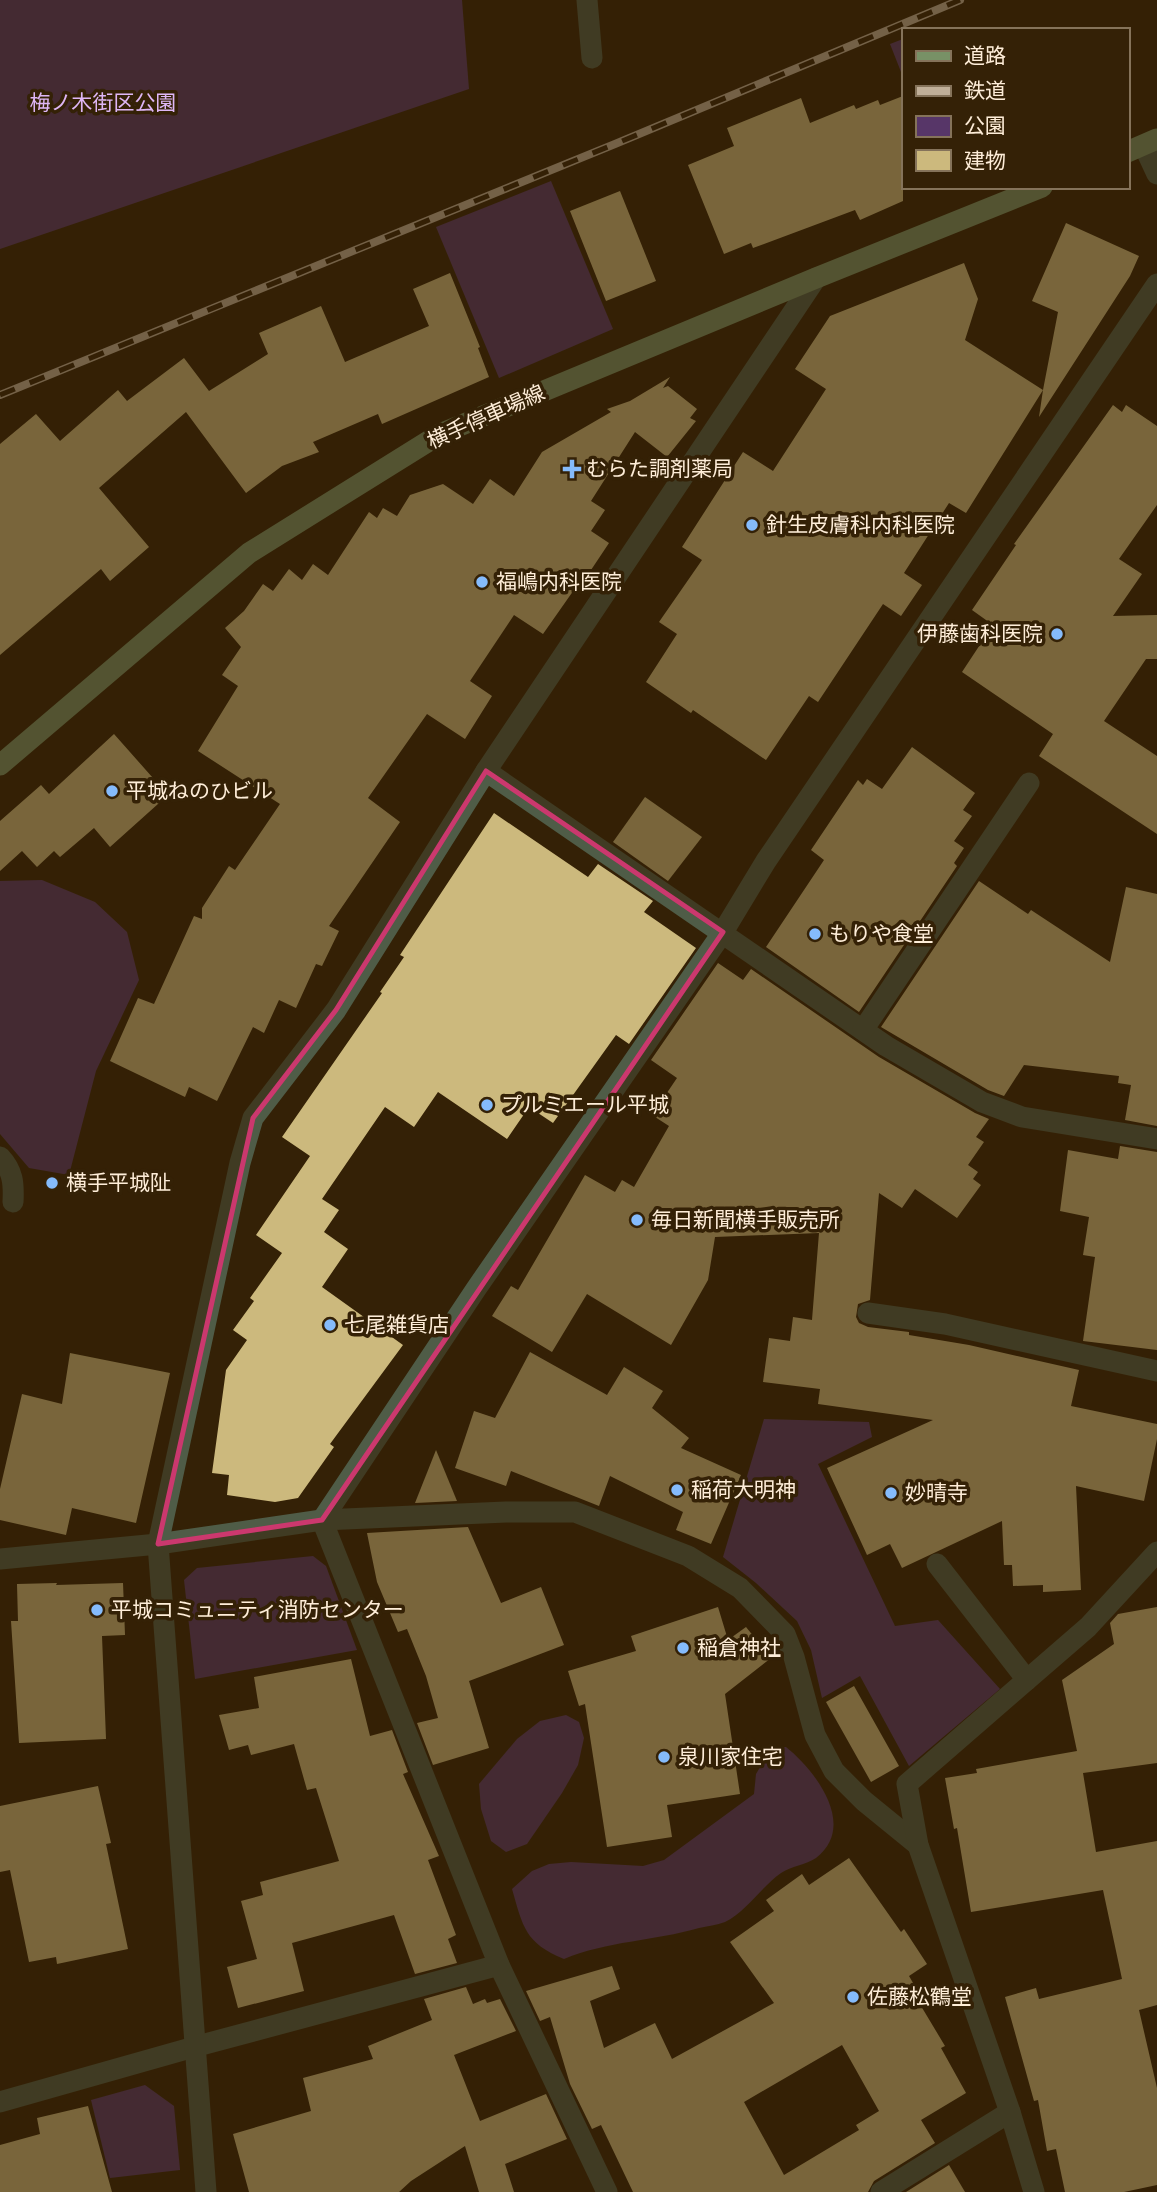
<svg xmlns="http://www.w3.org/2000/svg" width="1157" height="2192" font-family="'DejaVu Sans','Noto Sans JP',sans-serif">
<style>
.green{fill:#573668}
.building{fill:#ccb97d;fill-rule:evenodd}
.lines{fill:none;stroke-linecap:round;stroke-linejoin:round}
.street{stroke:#4f5c47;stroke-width:21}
.primary{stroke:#789166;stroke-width:21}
.rail-casing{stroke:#c0af98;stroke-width:8}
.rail{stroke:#342106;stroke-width:5;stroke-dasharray:16;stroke-linecap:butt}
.marked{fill:none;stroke:#cb386e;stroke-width:5;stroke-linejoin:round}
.poi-dot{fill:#85bbfb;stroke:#342106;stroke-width:2.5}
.labels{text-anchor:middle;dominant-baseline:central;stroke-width:7;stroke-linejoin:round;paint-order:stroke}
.park-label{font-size:21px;fill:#deb6f5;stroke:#342106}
.street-label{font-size:21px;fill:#feedd8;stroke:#342106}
.poi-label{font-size:21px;fill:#feedd8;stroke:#342106;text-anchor:start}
</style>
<rect width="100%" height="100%" fill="#342106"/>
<!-- green -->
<g class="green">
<path d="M0,0H462L469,89L0,249Z"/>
<path d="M903,39V77L890,44Z"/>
<path d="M551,181L613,329L499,378L436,227Z"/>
<path d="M42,880L95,902L127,932L139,980L96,1071L69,1175L29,1168L0,1134V881Z"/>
<path d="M764,1419L869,1422L872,1437L818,1464L895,1626L938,1620L1000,1689L909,1766L860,1676L822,1698L811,1650L797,1621L756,1583L723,1557Z"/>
<path d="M313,1556L326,1566L357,1650L195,1679L184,1580L197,1568Z"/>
<path d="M566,1715L579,1722L584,1738L578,1765L562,1793L527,1844L506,1852L491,1841L481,1809L479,1784L517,1739L540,1721Z"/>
<path d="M772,1747H786C815,1770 858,1826 816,1858C806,1865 791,1866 781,1873C761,1887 747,1911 725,1922C717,1925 707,1926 699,1928C654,1941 607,1941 564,1959C525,1943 523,1927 512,1889L532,1871L549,1864L571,1862L643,1866L664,1860L754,1794L756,1774Z"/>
<path d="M145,2085L174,2106L180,2170L110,2178L91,2100Z"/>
</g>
<!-- building -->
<g class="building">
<path d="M903,96V201L860,220L855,210L753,248L751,243L724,254L688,165L734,146L727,128L801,98L810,123L854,105L856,109L878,100L880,105Z"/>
<path d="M620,191L656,281L606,301L570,211Z"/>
<path d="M1066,223L1139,256L1130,276L1039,417L1043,390L966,513L949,503L904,573L922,585L901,616L883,604L818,702L809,696L766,760L693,710L691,713L646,682L677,634L659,622L702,560L682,547L743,452L773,471L826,389L795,369L830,316L964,263L978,299L965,340L1043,390L1058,312L1032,301Z"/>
<path d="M450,273L480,347L478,348L489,377L382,424L378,414L313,442L319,452L282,466L246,493L186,412L99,488L149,547L110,581L101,569L0,655V444L36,414L60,441L118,390L127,401L184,358L209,391L268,354L259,333L321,306L345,362L429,326L413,289Z"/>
<path d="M670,377L663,388L668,386L697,409L690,418L696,421L667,457L635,432L591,501L605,510L591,531L609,543L585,579L583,577L543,634L514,615L470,681L492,696L465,739L427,714L368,798L400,822L329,926L339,931L322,966L316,964L296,1008L279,1000L264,1033L253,1027L217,1101L189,1087L185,1097L110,1061L138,998L154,1004L194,916L202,919V908L229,866L235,870L280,804L198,751L238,686L222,675L241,647L225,628L244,611L263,584L273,591L289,569L302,580L313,564L328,575L369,512L377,518L383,508L397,516L410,495L443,484L473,504L490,479L514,496L542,452L611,412L607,409L630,401Z"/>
<path d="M1113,405L1122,412L1126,405L1157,426V505L1119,559L1142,574L1113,616L1157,615V659H1146L1104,721L1157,756V834L1039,756L1053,734L962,672L993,625L972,610L1016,545L1014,544Z"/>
<path d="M114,734L168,795L110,847L94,828L60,857L54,851L37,867L22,851L0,871V821L41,785L49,794Z"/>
<path d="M912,747L975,793L963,810L972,816L954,841L964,848L954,863L957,866L859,1012L766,947L824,860L811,850L858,780L863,785L867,779L882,789Z"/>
<path d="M645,797L702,837L668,881L613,842Z"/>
<path d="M494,813L588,877L598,864L653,901L644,912L696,948L629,1044L616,1035L553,1123L529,1107L507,1139L438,1092L414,1127L385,1107L322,1199L339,1210L324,1232L348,1249L322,1287L403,1345L330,1444L334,1447L298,1498L275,1502L227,1495L229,1475L212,1473L226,1370L247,1340L233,1330L254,1301L250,1298L282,1253L256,1235L310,1156L282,1137L382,993L380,992L404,957L400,955Z"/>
<path d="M979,881L1028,914L1031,910L1110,962L1126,887L1157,894V1126L1125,1120L1131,1085L1118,1083L1119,1076L1024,1065L1004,1096L988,1090L881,1027Z"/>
<path d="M718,963L743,980L751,969L879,1057L975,1113L989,1119L976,1137L984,1142L968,1165L978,1172L973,1179L981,1185L957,1218L915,1189L902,1208L879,1193L870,1300L858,1304L856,1317L859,1323L868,1327L909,1332V1335L969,1345L1079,1370L1071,1406L1157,1424V1439L1144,1501L1076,1486L1081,1590L1043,1592V1585L1013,1586L1012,1565H1004L1002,1521L902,1568L890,1544L867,1555L827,1468L933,1420L818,1404L820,1389L763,1382L769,1338L790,1341L793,1317L812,1320L819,1233L715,1237L708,1280L671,1345L587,1294L552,1352L492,1316L511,1286L518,1290L585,1175L615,1192L622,1180L634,1187L669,1126L652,1115L677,1078L651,1060Z"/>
<path d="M1120,1146L1157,1152V1350L1083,1341L1095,1257L1083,1255L1089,1217L1060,1211L1068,1150L1118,1159Z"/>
<path d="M530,1352L607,1395L624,1367L663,1391L652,1408L689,1438L681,1448L741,1475L711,1544L676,1530L683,1512L610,1476L599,1506L511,1471L506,1486L455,1468L474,1411L495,1418Z"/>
<path d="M70,1353L170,1373L136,1523L72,1508L66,1535L0,1520V1489L22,1394L62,1404Z"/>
<path d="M436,1450L457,1501L415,1503Z"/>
<path d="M468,1527L501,1603L541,1587L564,1645L469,1681L489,1748L433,1765L417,1723L438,1718L426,1676L407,1629L398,1632L377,1582L367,1533Z"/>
<path d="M57,1583L56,1585L123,1583L125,1635L102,1636L106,1739L19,1743L11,1621H18L17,1584Z"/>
<path d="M718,1607L728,1640L746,1627L771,1658L725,1694L740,1794L667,1805L672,1837L607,1847L585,1704L579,1706L568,1671L636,1651L631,1636Z"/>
<path d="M1157,1607V1763L1083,1773L1096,1852L1157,1841V2005L1139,2010L1157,2088V2185L1124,2192H1065L1056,2149L1047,2151L1038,2100L1034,2101L1005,1997L1036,1988L1039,1999L1122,1979L1103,1890L971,1912L957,1828L954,1829L945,1778L977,1773L976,1769L1077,1751L1062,1680L1114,1644L1110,1623L1118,1614Z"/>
<path d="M351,1659L370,1736L392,1730L408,1772L403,1774L439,1856L428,1860L456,1935L448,1939L457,1963L415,1974L394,1915L292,1943L304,1991L238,2008L227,1967L257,1959L241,1901L263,1895L260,1882L339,1861L316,1788L307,1790L294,1744L251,1755L248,1745L229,1750L219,1715L259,1708L254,1677Z"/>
<path d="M854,1686L899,1766L871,1782L826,1702Z"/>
<path d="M98,1786L111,1843L106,1844L128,1949L57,1964L56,1957L29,1962L10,1870L0,1872V1806Z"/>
<path d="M849,1858L901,1932L904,1929L927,1964L909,1976L916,1988L912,1991L945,2046L941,2048L966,2093L921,2120L935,2143L874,2181L868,2192H633L601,2125L592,2129L570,2084L550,2017L540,2021L526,1991L612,1966L620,1989L590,2001L604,2048L655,2023L672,2059L774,2003L730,1942L774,1911L766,1900L802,1874L809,1885ZM842,2045L879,2111L856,2125L859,2130L784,2175L744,2102Z"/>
<path d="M466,1987L473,2004L485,1999L487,2003L500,1999L516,2031L454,2055L480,2121L546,2094L567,2139L505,2164L514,2192H479L465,2146L411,2181L399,2192H249L233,2134L311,2111L303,2078L373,2059L368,2046L432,2020L424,1999Z"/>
<path d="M88,2106L112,2192H0V2145L40,2134L37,2118Z"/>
<path d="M949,2165L965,2192H906Z"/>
</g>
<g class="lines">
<!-- street -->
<g class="street">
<path d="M587,0L592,58"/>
<path d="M1144,146L1157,174"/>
<path d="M486,771L886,1046L982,1102L1022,1117L1157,1139"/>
<path d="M863,1030L1029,783"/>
<path d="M0,1157C13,1171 14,1183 13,1202"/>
<path d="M868,1313L945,1324L1157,1371"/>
<path d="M322,1520L476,1289L723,932L766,861L1157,284"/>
<path d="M322,1520L499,1965L607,2192"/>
<path d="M0,1559L158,1544L322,1520L506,1512H575L688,1556L740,1588L785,1634L794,1657L815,1735L834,1771L864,1801L918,1845"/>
<path d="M937,1564L1027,1680"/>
<path d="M0,2102L194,2047L499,1965"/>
<path d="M206,2192L158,1544L240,1163L253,1118L336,1010L486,771L816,278"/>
<path d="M881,2192L1010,2112"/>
<path d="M1034,2192L1010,2112L918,1845L907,1784L1088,1627L1157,1552"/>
</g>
<!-- primary -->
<g class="primary">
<path d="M1127,152L1157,139"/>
<path d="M0,765L249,553L440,434L816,278L1042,187"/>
</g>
<!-- rail casing -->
<g class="rail-casing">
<path id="rail" d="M0,395L615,144L960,0"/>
</g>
<!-- rail -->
<use href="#rail" class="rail"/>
</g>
<!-- marked area -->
<path d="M0 0H1157V2192H0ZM486,771L723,932L322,1520L158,1544L253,1118L336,1010Z" fill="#342106" fill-opacity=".55" fill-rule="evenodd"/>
<path class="marked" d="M486,771L723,932L322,1520L158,1544L253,1118L336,1010Z"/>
<!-- markers -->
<g class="poi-dot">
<path d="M568.5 458.5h7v7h7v7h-7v7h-7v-7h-7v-7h7z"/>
<circle cx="752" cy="525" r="7"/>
<circle cx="482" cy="582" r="7"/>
<circle cx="1057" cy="634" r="7"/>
<circle cx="112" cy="791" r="7"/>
<circle cx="815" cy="934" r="7"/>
<circle cx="487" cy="1105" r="7"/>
<circle cx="52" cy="1183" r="7"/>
<circle cx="637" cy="1220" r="7"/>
<circle cx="330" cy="1325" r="7"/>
<circle cx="677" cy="1490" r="7"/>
<circle cx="891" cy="1493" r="7"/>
<circle cx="97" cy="1610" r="7"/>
<circle cx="683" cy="1648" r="7"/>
<circle cx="664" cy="1757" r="7"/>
<circle cx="853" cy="1997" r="7"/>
</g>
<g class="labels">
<!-- park labels -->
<g class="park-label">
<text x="103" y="103">梅ノ木街区公園</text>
</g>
<!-- street labels -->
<g class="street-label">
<text transform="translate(486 417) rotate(-24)">横手停車場線</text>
</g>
<!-- poi labels -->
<g class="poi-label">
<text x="586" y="469">むらた調剤薬局</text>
<text x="766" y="525">針生皮膚科内科医院</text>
<text x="496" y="582">福嶋内科医院</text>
<text x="1043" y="634" text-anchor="end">伊藤歯科医院</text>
<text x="126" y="791">平城ねのひビル</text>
<text x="829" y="934">もりや食堂</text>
<text x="501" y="1105">プルミエール平城</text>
<text x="66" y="1183">横手平城阯</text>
<text x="651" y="1220">毎日新聞横手販売所</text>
<text x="344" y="1325">七尾雑貨店</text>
<text x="691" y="1490">稲荷大明神</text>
<text x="905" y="1493">妙晴寺</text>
<text x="111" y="1610">平城コミュニティ消防センター</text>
<text x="697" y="1648">稲倉神社</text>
<text x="678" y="1757">泉川家住宅</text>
<text x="867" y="1997">佐藤松鶴堂</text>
</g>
</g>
<!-- legend -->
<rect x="902" y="28" width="228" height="161" fill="#342106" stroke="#85735a" stroke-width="2"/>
<rect x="916" y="51" width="35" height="10" fill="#789166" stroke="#85735a" stroke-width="2"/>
<text x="964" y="63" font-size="21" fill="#feedd8">道路</text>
<rect x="916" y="86" width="35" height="10" fill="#c0af98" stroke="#85735a" stroke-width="2"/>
<text x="964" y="98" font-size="21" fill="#feedd8">鉄道</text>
<rect x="916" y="116" width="35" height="21" fill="#573668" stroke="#85735a" stroke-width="2"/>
<text x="964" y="133" font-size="21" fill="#feedd8">公園</text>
<rect x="916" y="150" width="35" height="21" fill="#ccb97d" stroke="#85735a" stroke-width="2"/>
<text x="964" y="168" font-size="21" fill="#feedd8">建物</text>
</svg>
